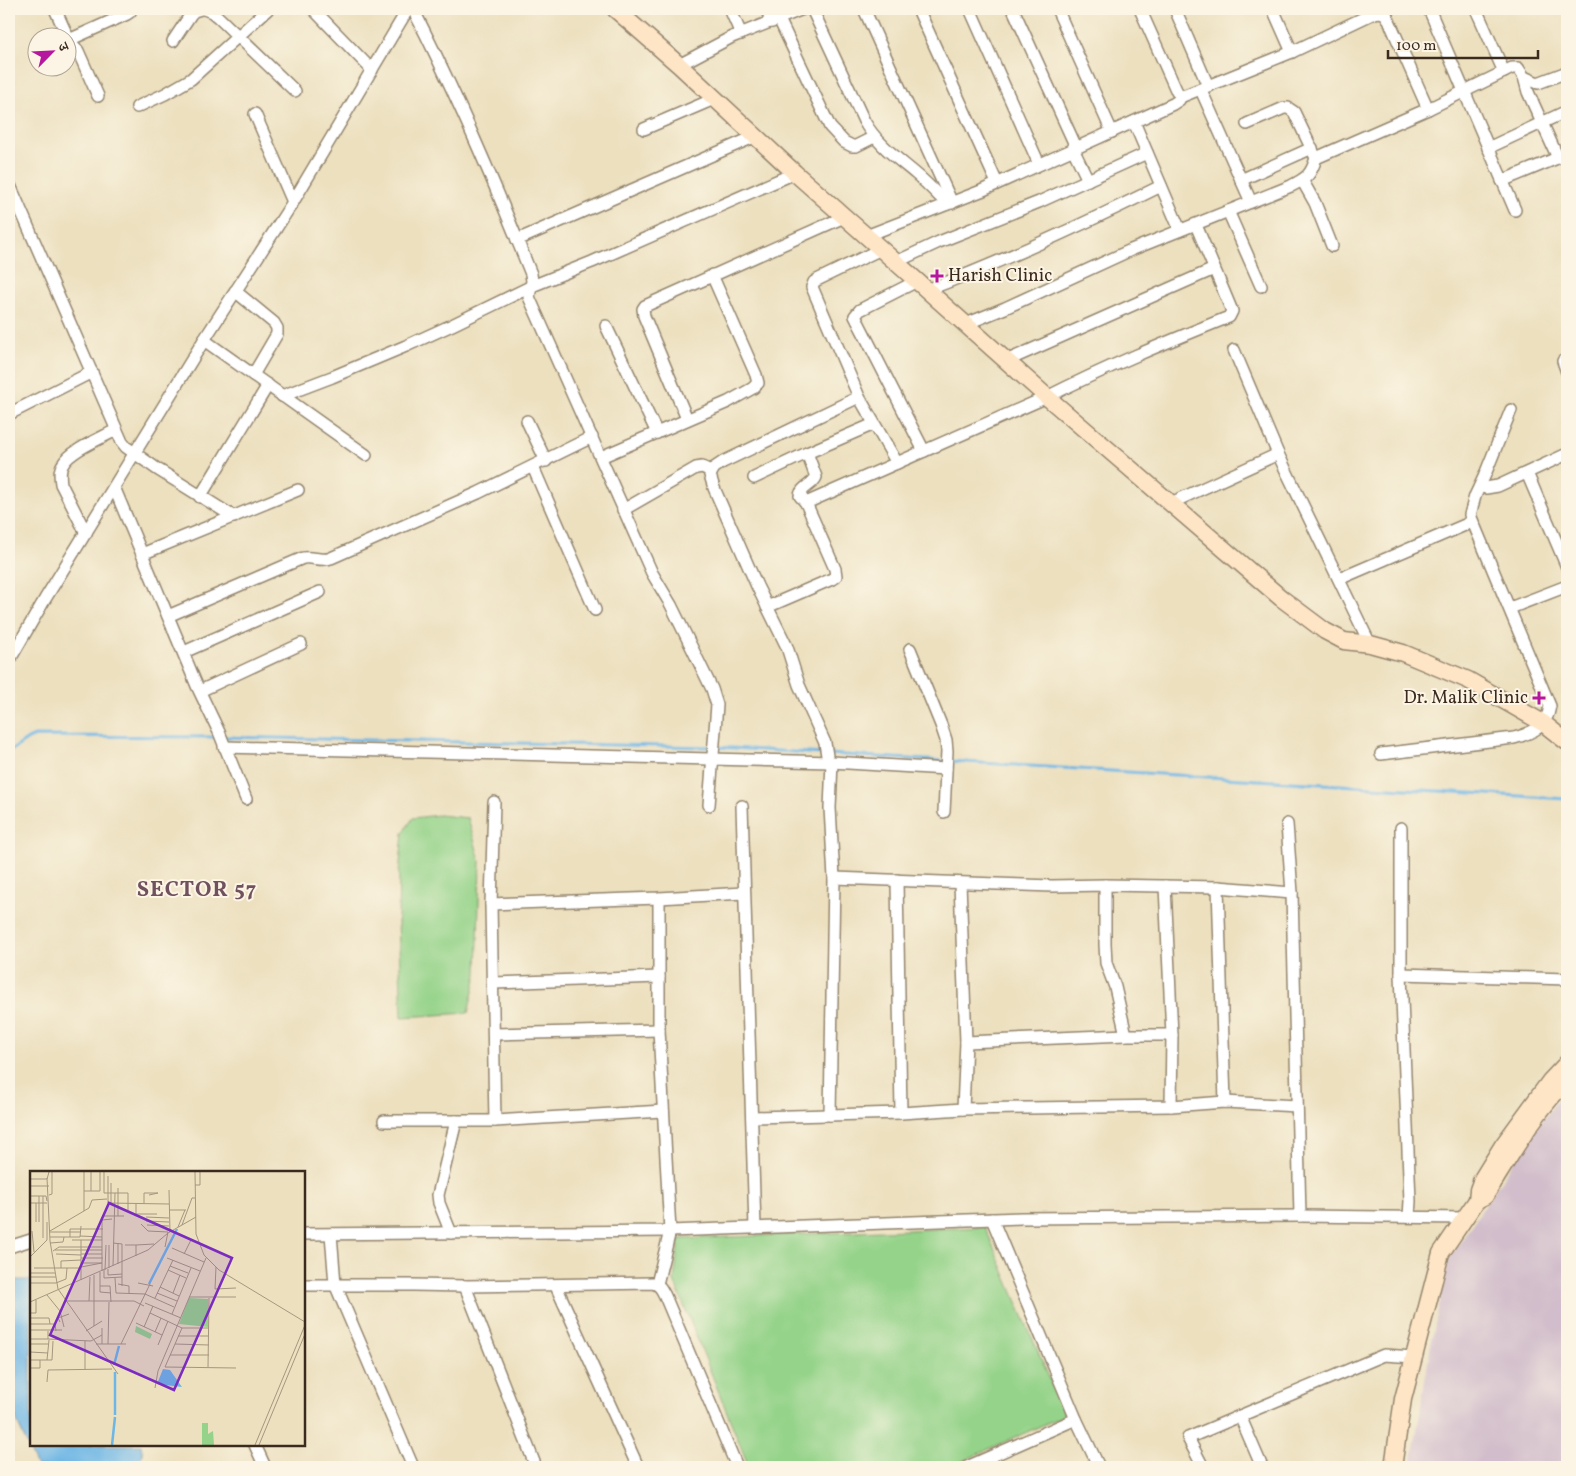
<svg xmlns="http://www.w3.org/2000/svg" width="1576" height="1476" font-family="Vollkorn,'Noto Serif Devanagari',serif">
<style>
.industrial{fill:#d1bdcb}
.green{fill:#94d389;stroke:#687e54}
.water{fill:#6db6e5;stroke:#547082}
.lines{fill:none;stroke-linecap:round;stroke-linejoin:round}
.stream{stroke:#6db6e5;stroke-width:3}
.street-casing{stroke:#94856e;stroke-width:14}
.secondary-casing{stroke:#94856e;stroke-width:19}
.street{stroke:#fff;stroke-width:11}
.secondary{stroke:#fee5c5;stroke-width:16}
.poi-dot{fill:#b5179e;stroke:#fcf5e5;stroke-width:2}
.labels{text-anchor:middle;dominant-baseline:central;stroke-width:4;stroke-linejoin:round;paint-order:stroke}
.poi-label{font-size:18px;fill:#3b2a1e;stroke:#fcf5e5;text-anchor:start}
.district-label{font-size:22px;font-weight:bold;letter-spacing:1px;fill:#70515e;stroke:#fcf5e5}
.inset-river{fill:none;stroke:#6db6e5;stroke-width:2.5}
.inset-road{fill:none;stroke:#a5977f;stroke-width:1}
.view{fill:#7b2cbf;fill-opacity:0.15;stroke:#7b2cbf;stroke-width:2.5}
.inset-edge{fill:none;stroke:#3b2a1e;stroke-width:2.5}
</style>
<rect width="100%" height="100%" fill="#fcf5e5"/>
<filter id="ink" filterUnits="userSpaceOnUse"><feTurbulence type="fractalNoise" baseFrequency=".02" numOctaves="2"/><feDisplacementMap in="SourceGraphic" scale="10" xChannelSelector="R" yChannelSelector="G"/><feConvolveMatrix kernelMatrix="1 2 1 2 8 2 1 2 1" color-interpolation-filters="sRGB"/></filter>
<filter id="wash" filterUnits="userSpaceOnUse"><feTurbulence type="fractalNoise" baseFrequency=".0096" numOctaves="4" result="noise"/><feDisplacementMap in="SourceGraphic" scale="20" xChannelSelector="R" yChannelSelector="G"/><feGaussianBlur stdDeviation="1.12" result="paint"/><feColorMatrix in="noise" values="0 0 0 0 0 0 0 0 0 0 0 0 0 0 0 0 0 1.4 0 .05"/><feComposite in="paint" operator="in"/></filter>
<g filter="url(#wash)">
<rect width="100%" height="100%" fill="#ece0bf"/>
<!-- industrial -->
<path class="industrial" d="M1567,1086V1467H1411L1431,1344L1449,1259L1521,1151Z"/>
<!-- green -->
<g class="green">
<path d="M439,815L468,818L480,861L477,975L468,1013L402,1017L398,922L399,873L403,833L413,818Z"/>
<path d="M985,1227L1065,1415L949,1467H749L674,1281L679,1239Z"/>
</g>
<!-- water -->
<path class="water" d="M9,1280H31V1445H141L143,1455L131,1467H37L9,1403Z"/>
<g class="lines">
<!-- stream -->
<g class="stream">
<path d="M225,737L711,747"/>
<path d="M717,747L823,754"/>
<path d="M9,752L28,739L35,736L218,737"/>
<path d="M829,754L943,761"/>
<path d="M949,761L1567,799"/>
</g>
</g>
</g>
<g filter="url(#ink)">
<g class="lines">
<!-- street casing -->
<g class="street-casing">
<g id="street">
<path d="M55,9L69,40L78,51L98,96"/>
<path d="M204,9L212,12L218,17L295,91"/>
<path d="M313,9L372,70"/>
<path d="M413,9C457,95 495,184 531,274L532,281L529,297L652,573L671,605L712,689L717,705L709,805"/>
<path d="M730,9L741,34"/>
<path d="M766,9L772,22"/>
<path d="M812,9L864,121C876,143 897,158 916,174C927,183 937,194 947,204"/>
<path d="M864,9L952,203"/>
<path d="M918,9L997,183"/>
<path d="M970,9L1039,164"/>
<path d="M1013,9L1076,147"/>
<path d="M1057,9L1112,132"/>
<path d="M1140,9L1177,92L1183,96L1292,52L1372,14C1378,12 1382,11 1387,16L1428,109"/>
<path d="M1175,9L1208,86"/>
<path d="M1273,9L1292,52"/>
<path d="M1429,9L1515,210"/>
<path d="M1476,9L1504,72"/>
<path d="M779,19L830,127L844,142L852,146H856L874,137"/>
<path d="M69,40L127,14L130,12L131,9"/>
<path d="M173,41L191,14L194,11L201,9"/>
<path d="M679,65L732,37L803,9"/>
<path d="M1524,77L1528,92L1558,158"/>
<path d="M1201,90L1251,202"/>
<path d="M137,107L165,94L191,79L268,9"/>
<path d="M255,114L293,202"/>
<path d="M1134,122L1180,230"/>
<path d="M1247,124L1284,108H1288L1294,112L1316,158"/>
<path d="M644,129L714,99"/>
<path d="M1488,148L1567,111"/>
<path d="M1073,149L1088,180"/>
<path d="M1241,180L1312,148"/>
<path d="M1302,180L1315,203L1332,246"/>
<path d="M1502,181L1567,154"/>
<path d="M9,183L122,442L126,447L157,469L234,517"/>
<path d="M1228,211L1261,286"/>
<path d="M866,236L981,191L1173,104L1179,100L1181,96"/>
<path d="M517,240L756,136"/>
<path d="M881,249L817,280L814,282L812,287L859,397L897,463"/>
<path d="M896,262L939,242L1039,202L1147,153"/>
<path d="M917,281L860,310L855,316L924,451"/>
<path d="M927,290C1007,260 1084,224 1161,186"/>
<path d="M235,291L274,323L277,328V334L253,375"/>
<path d="M966,324L1005,308L1131,250L1291,186C1307,178 1311,175 1316,158L1428,109L1512,68H1518L1524,77L1538,83L1567,72"/>
<path d="M606,326L657,433"/>
<path d="M204,340L366,455"/>
<path d="M1006,361L1214,269"/>
<path d="M1563,361L1567,372"/>
<path d="M282,396L332,377L406,346L452,325L532,286L592,262L795,173"/>
<path d="M9,414L92,372"/>
<path d="M687,419L644,316L643,309L645,306L844,217"/>
<path d="M527,421L546,461"/>
<path d="M1278,454L1370,644"/>
<path d="M601,457L728,402L753,388L758,383L756,375L712,275"/>
<path d="M533,467L595,610"/>
<path d="M1527,473L1567,567"/>
<path d="M754,478L807,453L874,424"/>
<path d="M1480,486L1486,488L1498,486L1567,454"/>
<path d="M114,487L197,686L219,732L246,799"/>
<path d="M200,497L268,385"/>
<path d="M806,503L1047,397C1106,367 1167,342 1229,317L1232,311L1196,225"/>
<path d="M1171,503L1278,454L1234,350"/>
<path d="M623,510L696,468L702,467L711,471"/>
<path d="M86,533L61,484C60,477 59,470 63,464C71,450 102,438 116,430"/>
<path d="M142,554L298,490"/>
<path d="M1339,579L1472,522"/>
<path d="M767,607L832,579L836,576L835,569L806,503L800,496C801,487 813,485 816,477L807,453"/>
<path d="M1510,608L1567,586"/>
<path d="M168,616L303,558C313,556 321,562 331,558L478,493L592,437"/>
<path d="M910,649L941,725L946,740L947,751L944,812"/>
<path d="M184,652L320,592"/>
<path d="M9,661L45,599L204,340L293,202L408,9"/>
<path d="M200,691L301,644"/>
<path d="M224,747L832,762L946,769"/>
<path d="M1381,754L1514,738C1532,733 1547,727 1550,706L1470,515L1475,496L1484,477L1511,410"/>
<path d="M828,762L825,743L799,685L787,647L757,586L714,488L710,475L714,468L723,462L859,397"/>
<path d="M494,802L491,904L495,1121"/>
<path d="M742,806L755,1228"/>
<path d="M1287,824L1292,893L1300,1216"/>
<path d="M1401,828V974L1410,1201L1409,1217"/>
<path d="M834,878L1052,886L1105,885L1218,887L1292,893"/>
<path d="M897,880L901,1113"/>
<path d="M960,883L966,1042L963,1109"/>
<path d="M1105,885V944L1106,963L1115,987L1126,1035"/>
<path d="M1165,886L1172,1035L1171,1106"/>
<path d="M1218,887L1225,1102"/>
<path d="M491,904L659,898L744,893"/>
<path d="M1401,974L1567,979"/>
<path d="M493,983L659,977"/>
<path d="M494,1034L659,1030"/>
<path d="M966,1042L1126,1035H1172"/>
<path d="M830,1115L834,878L830,808L832,762"/>
<path d="M752,1117L901,1113L963,1109L1171,1106L1225,1102L1297,1106"/>
<path d="M384,1121H495L663,1111"/>
<path d="M992,1219L1076,1419L1099,1467"/>
<path d="M451,1233L439,1203L438,1195L456,1121"/>
<path d="M304,1234L670,1231L1021,1218L1300,1216L1465,1218"/>
<path d="M331,1234L335,1284L413,1467"/>
<path d="M9,1247L31,1240"/>
<path d="M657,1284L670,1231L659,1030V898"/>
<path d="M304,1285H413L465,1286L653,1283C660,1285 662,1290 665,1296L737,1467"/>
<path d="M465,1286L536,1467"/>
<path d="M556,1286L638,1467"/>
<path d="M1240,1416L1262,1467"/>
<path d="M255,1445L265,1467"/>
<path d="M967,1467L1076,1419"/>
<path d="M1203,1467L1188,1438L1384,1355L1414,1357"/>
</g>
</g>
<!-- secondary casing -->
<g class="secondary-casing">
<g id="secondary">
<path d="M615,9L679,65L795,173L881,249L1047,397L1281,598L1325,631L1344,641L1370,644L1403,653L1468,680L1543,723L1567,742"/>
<path d="M1477,1200L1485,1196C1508,1160 1536,1109 1567,1081"/>
<path d="M1393,1467L1403,1399L1441,1253L1477,1200L1478,1190L1482,1179L1503,1145L1550,1081L1567,1063"/>
</g>
</g>
<!-- street -->
<use href="#street" class="street"/>
<!-- secondary -->
<use href="#secondary" class="secondary"/>
</g>
</g>
<!-- markers -->
<g class="poi-dot">
<path d="M934.5 268.5h5v5h5v5h-5v5h-5v-5h-5v-5h5z"/>
<path d="M1536.5 690.5h5v5h5v5h-5v5h-5v-5h-5v-5h5z"/>
</g>
<g class="labels">
<!-- poi labels -->
<g class="poi-label">
<text x="948" y="276">Harish Clinic</text>
<text x="1528" y="698" text-anchor="end">Dr. Malik Clinic</text>
</g>
<!-- district labels -->
<g class="district-label">
<text x="197" y="890">SECTOR 57</text>
</g>
</g>
<!-- overview -->
<g transform="translate(30 1171)">
<rect width="275" height="275" fill="#ece0bf"/>
<path d="M159,127L178,128V156L149,153ZM106,155L122,163L120,168L105,161ZM172,252H178V263L183,260L184,274H172Z" fill="#94d389"/>
<path d="M133,198L140,199L152,216L127,213Z" fill="#6db6e5"/>
<path class="inset-river" d="M119,113L147,58M84,194L89,175M85,201V244M82,274L85,246"/>
<path class="inset-road" d="M61,1V20M74,1V22H98V39M165,1L166,63L174,84L189,99L275,151M78,5V32L139,33M17,7L20,70L28,118L88,203M0,8H17L19,1M165,14H170V1M0,15H19M139,19L140,61M54,20H70V1M19,24L22,23V1M0,25H16L17,30M9,25V51M13,25V67M0,32H17M114,32V22H128L119,24M81,33V12M106,33V43H127M139,39H156M54,40V1M72,45H94M88,45V17M116,46L139,47M116,50L139,51M6,51V32M111,53L118,60L138,61L135,76M117,54L139,55M152,54L162,27H165M148,56L155,39M2,60L4,81M20,60L59,37L62,29L77,28M20,61H51M148,63L167,71M50,65L72,66M20,66H50L51,55M40,66V58H73M42,69H72V49L82,48M20,72L33,71L34,66M83,72L92,73V115M95,74H106V85M106,74L124,73M142,77L174,91M25,79H72M23,80L29,76H72M26,83L51,84M51,83H72M154,83L161,69M0,86L17,69V51M51,87H73M137,87L170,100M51,92H72M88,93V72M83,95L85,22M140,95L158,102M51,96L72,92M186,96L185,118L206,117M4,97H51M31,97V90L51,89M79,97V74M78,98V104L92,103M74,99V107L92,106M75,99L76,74M138,99L156,107M72,100V69M70,101V121L81,122M0,102H25M0,106H26M85,107L86,122L115,123M51,109V69M0,112H26L36,108L37,97M108,112L123,115M88,113L99,115V122M70,115H80L81,131M130,116L149,125M127,122L147,130M143,122L150,104M115,123L144,136M17,124L30,140L34,156M0,126V186M159,126H206M125,127L143,89M36,130H104L114,135M59,130L60,106M0,131L118,79L138,62L166,46M115,132L151,147M0,142H6V129M120,142L152,157M142,143L161,97M0,147H19L20,153M30,151L28,147L39,143M106,152L132,164M0,153H25L26,160M64,155V104M114,156L123,135M179,157H152L135,196L206,197M0,159H32M56,160L72,150M125,161L131,147M148,165H179M0,168H18V160M18,168L61,170L72,164M55,170V199M0,173H18M66,173H96M72,173V157M78,173L79,131M91,173L120,113M145,173L179,174M128,174L138,150M0,181L18,182M140,184H179M0,189H22L23,170M17,189L19,169M178,196L179,127M0,197H10V189M17,211L18,199L82,198M125,217L128,200L176,87M225,274L275,154M229,274L275,163"/>
<path class="view" d="M79,32L202,87L144,219L20,164Z"/>
<rect width="275" height="275" class="inset-edge"/>
</g>
<!-- margin -->
<rect width="1576" height="1476" fill="none" stroke="#fcf5e5" stroke-width="30"/>
<!-- north arrow -->
<g transform="translate(52 52) rotate(66)"><circle r="24" fill="#fcf5e5" stroke="#afa495"/>
<path d="M0-4L9 19L0 12L-9 19Z" fill="#b5179e"/>
<text y="-8" font-size="14" font-weight="bold" text-anchor="middle" fill="#3b2a1e">उ</text>
</g>
<!-- scale -->
<path d="M1388 50v8h150v-8" fill="none" stroke="#3b2a1e" stroke-width="2.5"/>
<text x="1396" y="50" font-size="15" fill="#3b2a1e" stroke="#fcf5e5" stroke-width="4" paint-order="stroke">100 m</text>
</svg>
